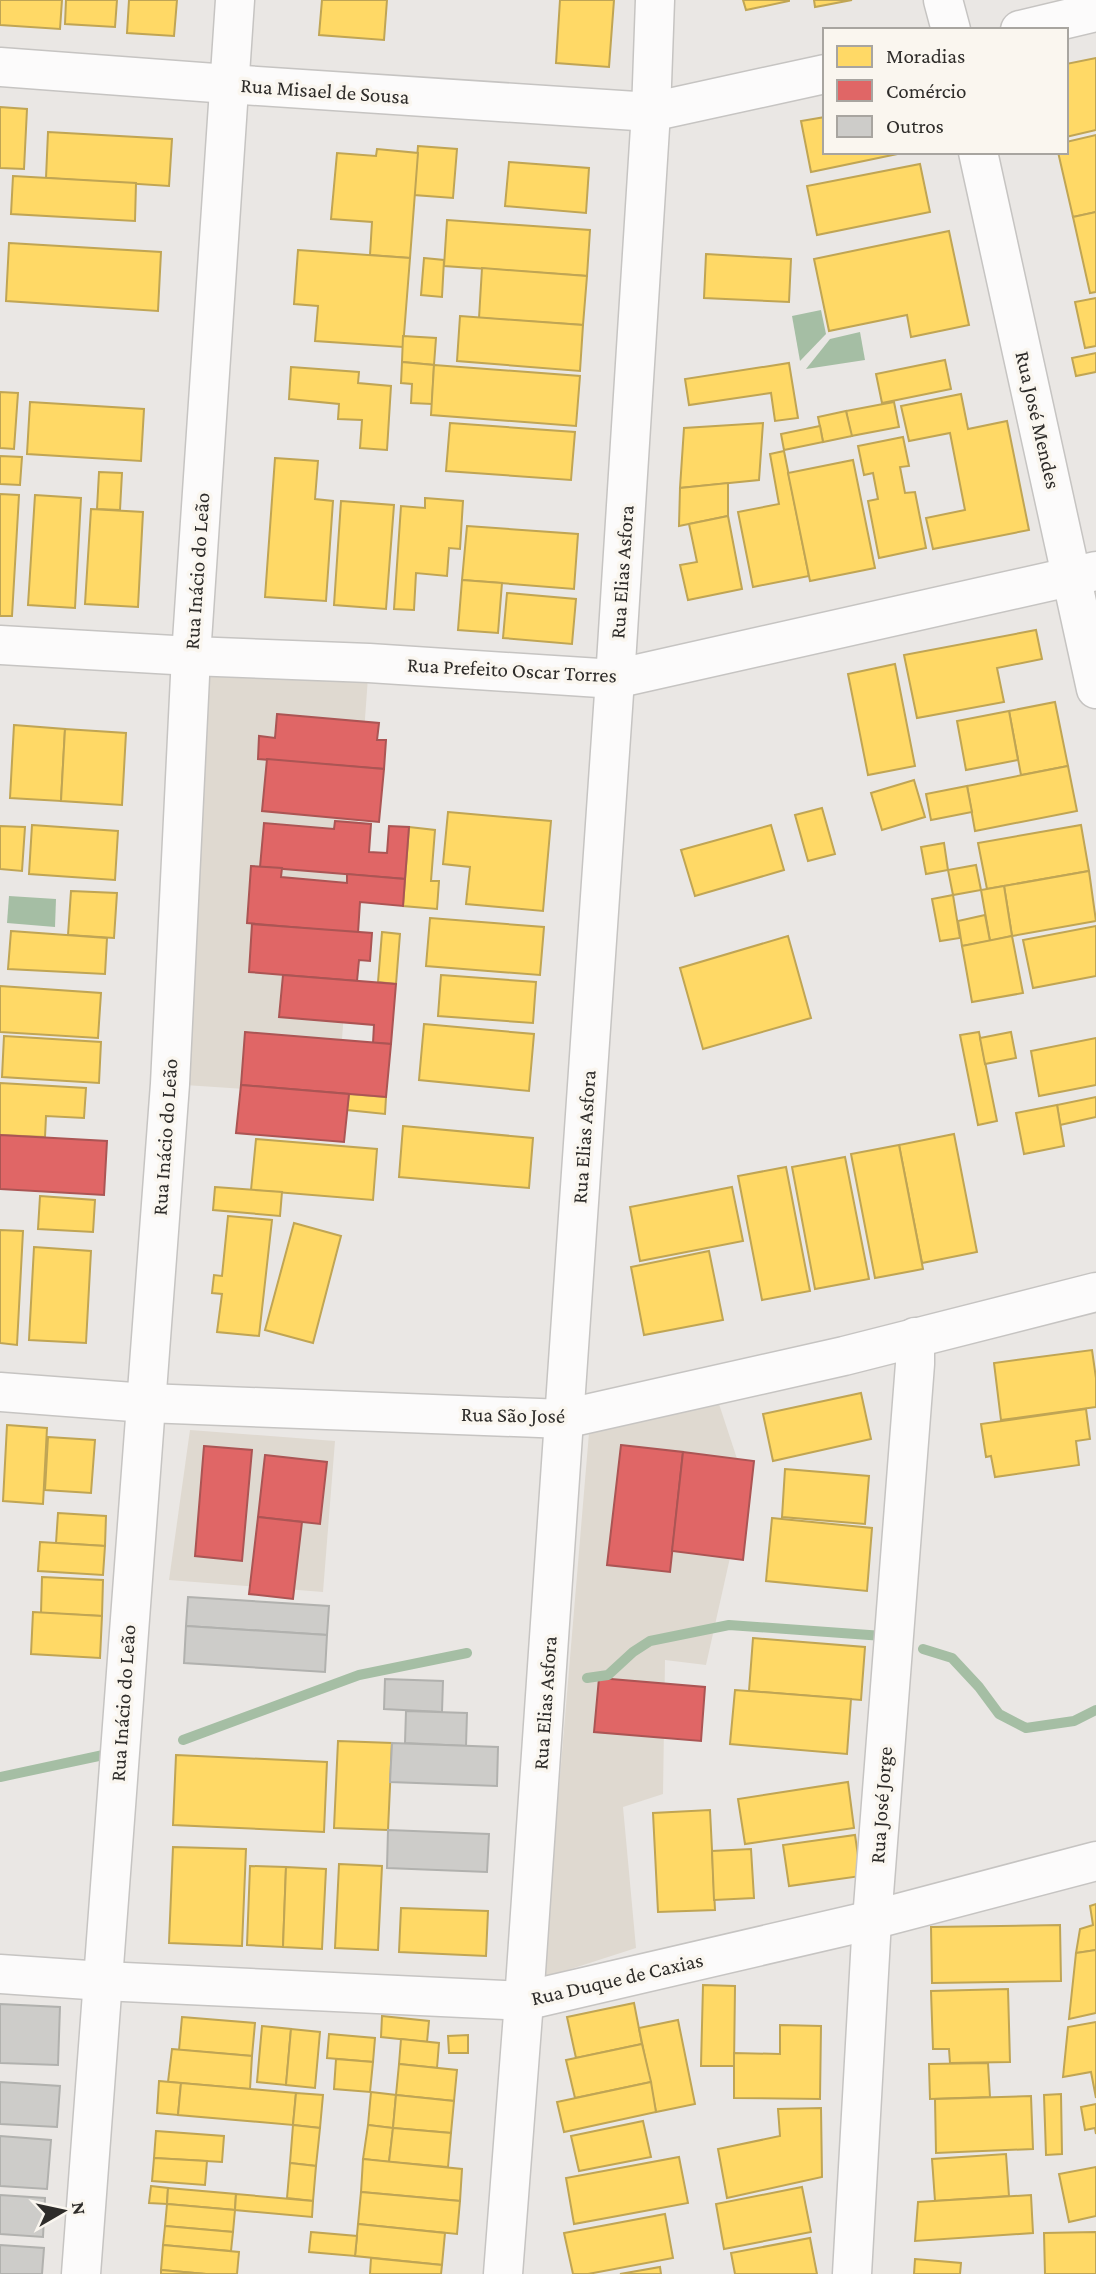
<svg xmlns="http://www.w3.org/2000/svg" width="1096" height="2274" font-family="'Crimson Pro',serif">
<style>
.built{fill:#dfd9d0}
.water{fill:#a5bea4}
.homes{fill:#ffd966;stroke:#c0a554;stroke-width:2}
.shops{fill:#e06666;stroke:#ab5554;stroke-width:2}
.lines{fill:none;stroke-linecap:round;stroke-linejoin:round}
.stream{stroke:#a5bea4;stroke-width:10}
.building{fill:#cdccc9;stroke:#b1b1ae;stroke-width:2}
.minor-casing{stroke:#c6c4c2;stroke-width:41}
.minor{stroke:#fcfbfb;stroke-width:38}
.labels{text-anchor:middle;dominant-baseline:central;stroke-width:7;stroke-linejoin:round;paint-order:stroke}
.street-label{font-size:21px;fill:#2e2c2a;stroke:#faf6ef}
</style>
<rect width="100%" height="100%" fill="#eae7e4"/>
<!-- built -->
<g class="built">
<path d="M202,652L369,663L338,1095L170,1084Z"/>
<path d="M718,1401L746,1486L706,1665L665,1660L663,1794L623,1807L636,1948L543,1978L589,1433Z"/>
<path d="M190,1430L335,1441L323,1592L169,1580Z"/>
</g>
<!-- water -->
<g class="water">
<path d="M821,310L826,334L800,361L792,316Z"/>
<path d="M860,332L865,360L806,369L830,339Z"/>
<path d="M9,896L56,899L55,927L7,923Z"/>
</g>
<!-- homes -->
<g class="homes">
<path d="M0,0H62L60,29L0,25Z"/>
<path d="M66,0H117L115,27L65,24Z"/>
<path d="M129,0H177L174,36L127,33Z"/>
<path d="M322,0H387L384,40L319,35Z"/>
<path d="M560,0H614L609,67L556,63Z"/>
<path d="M743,0H789V1L746,10Z"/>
<path d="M814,0H852L815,7Z"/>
<path d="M1096,58V130L1066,137V64Z"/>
<path d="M0,107L27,109L24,169L0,168Z"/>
<path d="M825,117V152H907L811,172L801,121Z"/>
<path d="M48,132L172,139L169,186L46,178Z"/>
<path d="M1096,135V212L1073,217L1058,152H1066V142Z"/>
<path d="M418,146L457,149L453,198L414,195Z"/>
<path d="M377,149L418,153L410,258L370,255L372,222L331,219L337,153L376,156Z"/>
<path d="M509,162L589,168L586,213L505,206Z"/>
<path d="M920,164L930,212L817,235L807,186Z"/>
<path d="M13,176L136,183L135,221L11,214Z"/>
<path d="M1096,212V292L1090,293L1073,217Z"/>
<path d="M447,220L590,230L587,276L444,266Z"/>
<path d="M949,231L969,325L911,337L907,315L829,331L814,259Z"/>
<path d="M9,243L161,252L158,311L6,301Z"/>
<path d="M298,250L410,258L403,347L315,341L318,306L294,304Z"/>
<path d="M706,254L791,259L789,302L704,298Z"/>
<path d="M424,258L444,260L442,297L421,295Z"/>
<path d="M482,268L587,276L583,325L479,318Z"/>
<path d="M1096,298V346L1085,348L1075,302Z"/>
<path d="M460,316L583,325L580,371L457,361Z"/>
<path d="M403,336L436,338L434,365L402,362Z"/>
<path d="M1096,353V372L1076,376L1072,358Z"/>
<path d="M945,360L951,389L882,403L876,374Z"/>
<path d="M402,362L434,365L432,404L411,403L412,384L401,383Z"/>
<path d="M789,363L798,418L775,421L771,393L689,405L685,379Z"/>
<path d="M434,365L580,376L576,426L431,415Z"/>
<path d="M291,367L359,372L358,383L391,386L387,450L360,448L362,420L338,419L339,404L289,399Z"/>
<path d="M0,392L18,393L14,449L0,448Z"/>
<path d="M961,394L968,429L1007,421L1029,530L933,549L926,518L965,510L950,433L909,441L901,406Z"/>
<path d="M30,402L144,409L141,461L27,454Z"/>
<path d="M894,402L899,427L851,436L846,411Z"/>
<path d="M846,411L852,436L823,442L818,417Z"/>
<path d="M450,423L575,432L571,480L446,471Z"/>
<path d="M763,423L759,480L680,488L684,428Z"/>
<path d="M820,426L823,442L784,450L781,434Z"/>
<path d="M903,437L909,466L900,467L905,493L915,492L926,548L879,558L868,501L878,499L873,473L864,475L858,446Z"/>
<path d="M784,451L809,576L753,587L738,512L779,504L770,454Z"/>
<path d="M0,456L22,457L20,485L0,484Z"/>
<path d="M275,458L318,461L315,499L333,501L326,601L265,597Z"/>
<path d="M853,460L875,568L810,581L788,473Z"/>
<path d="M99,472L122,473L120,510L97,509Z"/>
<path d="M728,483V516L679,526L680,488Z"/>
<path d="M0,494L19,495L12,616H0Z"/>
<path d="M35,495L81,498L75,608L28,605Z"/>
<path d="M425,498L463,501L460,549L449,548L447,576L416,573L414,610L394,609L401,506L425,508Z"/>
<path d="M341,501L394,505L386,609L334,605Z"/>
<path d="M91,509L143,512L138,607L85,604Z"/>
<path d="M728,516L742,589L688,600L680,565L697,562L689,524Z"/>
<path d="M467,526L578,534L574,589L462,580Z"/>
<path d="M462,580L502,583L498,633L458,630Z"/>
<path d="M507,593L576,599L572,644L503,638Z"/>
<path d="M1036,630L1042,659L997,668L1004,702L917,718L904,655Z"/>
<path d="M895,664L915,766L868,775L848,674Z"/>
<path d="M1055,702L1068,766L1021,775L1009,711Z"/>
<path d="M1009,711L1018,760L966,770L957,721Z"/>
<path d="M14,725L65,729L61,801L10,798Z"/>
<path d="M65,729L126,733L122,805L61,801Z"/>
<path d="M1068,766L1077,811L975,831L967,786Z"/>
<path d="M914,780L925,817L882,830L871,793Z"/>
<path d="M967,786L972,812L931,820L926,794Z"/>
<path d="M822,808L835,854L808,861L795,815Z"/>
<path d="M448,812L551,821L543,911L466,904L470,867L443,864Z"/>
<path d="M32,825L118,831L115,880L29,874Z"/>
<path d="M771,825L784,870L695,896L681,850Z"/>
<path d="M1081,825L1089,871L987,889L978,843Z"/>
<path d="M0,826L25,827L22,871L0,869Z"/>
<path d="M409,827L435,830L431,881H439L437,909L403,906Z"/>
<path d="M944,843L948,870L926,874L921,847Z"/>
<path d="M976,865L981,890L953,895L948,870Z"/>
<path d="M1089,871L1096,921L1012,936L1004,886Z"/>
<path d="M1004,886L1012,936L990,941L981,890Z"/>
<path d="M71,891L117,893L114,938L68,935Z"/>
<path d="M953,895L960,938L940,941L932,899Z"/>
<path d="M985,915L990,941L962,946L958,921Z"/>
<path d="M430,918L544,927L540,975L426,966Z"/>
<path d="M1096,926V976L1033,988L1023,940Z"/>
<path d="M11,931L107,938L105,974L8,969Z"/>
<path d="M382,932L400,934L396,984L378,982Z"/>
<path d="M788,936L811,1018L703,1049L680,968Z"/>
<path d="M1012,936L1023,993L972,1002L962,946Z"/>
<path d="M441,975L536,982L533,1023L438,1016Z"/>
<path d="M0,986L101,993L98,1038L0,1032Z"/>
<path d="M424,1024L534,1034L529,1091L419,1080Z"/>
<path d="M979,1032L997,1121L978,1125L960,1035Z"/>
<path d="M1011,1032L1016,1058L985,1064L980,1038Z"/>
<path d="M4,1036L101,1042L99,1083L2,1077Z"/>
<path d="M1096,1038V1085L1039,1096L1031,1051Z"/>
<path d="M0,1083L86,1088L84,1118L46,1116L45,1137L0,1135Z"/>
<path d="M349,1094L386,1097L385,1114L347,1110Z"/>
<path d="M1096,1097V1117L1060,1125L1057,1105Z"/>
<path d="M1057,1105L1064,1146L1024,1154L1016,1113Z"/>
<path d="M403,1126L533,1138L529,1188L399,1177Z"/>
<path d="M954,1134L977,1252L922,1263L899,1145Z"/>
<path d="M256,1139L377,1149L373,1200L251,1190Z"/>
<path d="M899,1145L923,1269L875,1278L851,1154Z"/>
<path d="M845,1157L869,1279L815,1289L792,1167Z"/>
<path d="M786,1167L810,1291L762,1300L738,1176Z"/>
<path d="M215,1187L282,1192L280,1216L213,1210Z"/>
<path d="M732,1187L743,1241L640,1261L630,1207Z"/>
<path d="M40,1196L95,1200L93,1232L38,1229Z"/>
<path d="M228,1216L272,1220L259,1336L217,1332L222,1294L212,1293L214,1275L222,1276Z"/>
<path d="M294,1223L341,1236L313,1343L265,1330Z"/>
<path d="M0,1230L23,1231L17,1345L0,1343Z"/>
<path d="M34,1247L91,1251L86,1343L29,1340Z"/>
<path d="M709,1251L723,1320L644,1335L631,1267Z"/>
<path d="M1092,1350L1096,1378V1407L1001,1420L994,1363Z"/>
<path d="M861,1393L871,1439L773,1461L763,1414Z"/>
<path d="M1086,1409L1090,1439L1076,1441L1079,1465L995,1477L991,1456L986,1457L981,1424Z"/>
<path d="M7,1425L47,1428L43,1504L3,1501Z"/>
<path d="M48,1437L95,1440L91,1493L45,1490Z"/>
<path d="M785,1469L869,1476L865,1524L782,1517Z"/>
<path d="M58,1513L106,1516L105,1546L56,1543Z"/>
<path d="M772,1518L872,1528L867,1591L766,1581Z"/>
<path d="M40,1542L105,1546L103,1575L38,1571Z"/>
<path d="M42,1577L103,1580L102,1616L41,1613Z"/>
<path d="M33,1612L102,1616L100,1658L31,1654Z"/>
<path d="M753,1638L865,1647L861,1700L749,1691Z"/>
<path d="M735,1690L851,1699L847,1754L730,1744Z"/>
<path d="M338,1741L392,1743L388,1830L334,1828Z"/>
<path d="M176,1755L327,1762L324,1832L173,1825Z"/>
<path d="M848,1782L854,1828L745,1844L738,1799Z"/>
<path d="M710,1810L715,1910L658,1912L653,1813Z"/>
<path d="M855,1835L861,1876L789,1886L783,1845Z"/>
<path d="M173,1847L246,1849L242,1946L169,1943Z"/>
<path d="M751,1849L754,1898L714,1900L712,1851Z"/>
<path d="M339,1864L382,1866L378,1950L335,1948Z"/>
<path d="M250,1866L286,1867L283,1947L247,1945Z"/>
<path d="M286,1867L326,1869L322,1949L283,1947Z"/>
<path d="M1096,1904V1950L1076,1953L1080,1929L1093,1925L1090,1906Z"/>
<path d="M401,1908L488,1911L486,1956L399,1952Z"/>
<path d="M1060,1925L1061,1981L932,1983L931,1927Z"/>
<path d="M1096,1950V2013L1069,2019L1076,1953Z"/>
<path d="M703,1985L735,1986L734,2066H701Z"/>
<path d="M1008,1989L1010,2062L950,2063L949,2049H933L931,1991Z"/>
<path d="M634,2003L642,2044L576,2058L567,2017Z"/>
<path d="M382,2016L429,2021L427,2042L381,2037Z"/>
<path d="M182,2017L255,2023L252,2056L179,2050Z"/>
<path d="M678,2020L695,2104L656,2112L639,2028Z"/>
<path d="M1096,2022V2098L1091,2072L1063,2077L1068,2027Z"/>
<path d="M780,2025L821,2026L820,2099L734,2098V2053L780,2054Z"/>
<path d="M262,2026L291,2029L286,2085L257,2082Z"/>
<path d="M291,2029L320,2032L315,2088L286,2085Z"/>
<path d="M329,2034L375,2038L373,2062L327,2058Z"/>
<path d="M468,2035V2053H449L448,2036Z"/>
<path d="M401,2039L439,2043L437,2068L399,2064Z"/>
<path d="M642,2044L651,2082L575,2098L566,2060Z"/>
<path d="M172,2049L252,2056L250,2089L168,2082Z"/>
<path d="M336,2059L373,2062L370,2092L334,2089Z"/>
<path d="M988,2063L990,2097L930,2099L929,2064Z"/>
<path d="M399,2064L457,2070L454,2101L396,2095Z"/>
<path d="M159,2081L181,2083L178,2115L157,2113Z"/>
<path d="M651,2082L656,2112L564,2132L557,2102Z"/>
<path d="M181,2083L296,2093L293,2125L178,2115Z"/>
<path d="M371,2092L396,2095L393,2128L368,2125Z"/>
<path d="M296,2093L323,2095L320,2128L293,2125Z"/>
<path d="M1061,2094L1062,2154L1046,2155L1044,2095Z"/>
<path d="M396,2095L454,2101L451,2133L393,2128Z"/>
<path d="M1031,2096L1033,2149L936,2153L935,2099Z"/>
<path d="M1096,2104V2134L1095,2128L1085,2130L1081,2107Z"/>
<path d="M821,2108L822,2177L727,2198L718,2149L780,2136L778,2109Z"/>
<path d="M643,2121L651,2157L579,2171L571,2136Z"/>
<path d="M293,2125L320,2128L316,2166L290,2163Z"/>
<path d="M368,2125L393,2128L389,2162L363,2159Z"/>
<path d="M393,2128L451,2133L448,2167L389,2162Z"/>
<path d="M156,2131L224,2136L222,2162L154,2158Z"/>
<path d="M1006,2154L1009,2196L935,2201L932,2159Z"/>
<path d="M679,2157L688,2203L574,2224L566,2178Z"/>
<path d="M154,2158L207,2161L205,2185L152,2181Z"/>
<path d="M363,2159L462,2169L460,2201L361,2192Z"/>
<path d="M290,2163L316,2166L313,2201L287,2198Z"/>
<path d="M1096,2167V2216L1069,2222L1059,2174Z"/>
<path d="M151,2186L168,2188L167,2204L149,2203Z"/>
<path d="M802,2187L811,2232L724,2249L716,2204Z"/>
<path d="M168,2188L236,2194L235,2210L167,2204Z"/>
<path d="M361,2192L460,2201L457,2234L358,2224Z"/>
<path d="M236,2194L313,2201L312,2217L235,2210Z"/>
<path d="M1031,2195L1033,2233L915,2241L918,2202Z"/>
<path d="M167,2204L235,2210L233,2232L165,2226Z"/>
<path d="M665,2214L673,2258L588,2274H573L564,2233Z"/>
<path d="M358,2224L445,2233L442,2265L355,2256Z"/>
<path d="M165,2226L233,2232L231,2251L163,2245Z"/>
<path d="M311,2232L357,2236L355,2256L309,2252Z"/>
<path d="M1096,2232V2274H1045L1044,2233Z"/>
<path d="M810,2238L817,2274H735L731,2253Z"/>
<path d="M163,2245L239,2252L237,2274H206L161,2270Z"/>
<path d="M371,2258L442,2265L441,2274H370Z"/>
<path d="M915,2259L961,2263L960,2274H914Z"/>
<path d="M660,2267L661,2274H620Z"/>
<path d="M161,2270L206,2274H161Z"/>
</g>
<!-- shops -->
<g class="shops">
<path d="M277,714L379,723L377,740H386L384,769L258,759L259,736L275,738Z"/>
<path d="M267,759L384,769L379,822L262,811Z"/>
<path d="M335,821L371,824L369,852L387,853L389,826L409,827L405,879L260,867L264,823L334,829Z"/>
<path d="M251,866L282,868L281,877L347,883V874L405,879L403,906L360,902L358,933L247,923Z"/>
<path d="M252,924L372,933L370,961L359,960L357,981L249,972Z"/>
<path d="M283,975L396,984L391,1044L373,1043L374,1025L279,1017Z"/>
<path d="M245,1032L391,1044L386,1097L241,1085Z"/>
<path d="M241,1085L349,1094L344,1142L236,1133Z"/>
<path d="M0,1135L107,1141L104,1195L0,1189Z"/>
<path d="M621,1445L683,1452L670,1572L607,1565Z"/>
<path d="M204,1446L252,1450L242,1561L195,1556Z"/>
<path d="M683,1452L754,1461L743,1560L672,1551Z"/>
<path d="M265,1455L327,1462L320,1524L258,1517Z"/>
<path d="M258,1517L302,1522L293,1599L249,1594Z"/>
<path d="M599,1678L705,1687L701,1741L594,1732Z"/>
</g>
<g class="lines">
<!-- stream -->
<g class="stream">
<path d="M923,1649L952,1658L979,1687L999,1714L1026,1728L1074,1721L1096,1710"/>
<path d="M587,1678L608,1675L633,1652L650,1641L729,1625L883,1636"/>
<path d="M183,1740L359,1675L467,1653"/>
<path d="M0,1777L108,1754"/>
</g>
</g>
<!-- building -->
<g class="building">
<path d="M188,1597L329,1606L327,1635L186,1626Z"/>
<path d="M186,1626L327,1635L325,1672L184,1663Z"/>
<path d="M385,1679L443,1681L442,1712L384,1709Z"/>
<path d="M406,1711L467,1713L466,1746L405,1743Z"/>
<path d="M392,1743L498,1747L497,1786L390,1782Z"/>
<path d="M388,1830L489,1834L487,1872L387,1868Z"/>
<path d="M0,2004L60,2007L58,2065L0,2063Z"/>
<path d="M0,2082L60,2086L57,2127L0,2124Z"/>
<path d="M0,2136L51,2140L47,2189L0,2186Z"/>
<path d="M0,2195L45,2198L43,2237L0,2234Z"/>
<path d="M0,2245L44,2248L42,2274H0Z"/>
</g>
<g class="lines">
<!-- minor casing -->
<g class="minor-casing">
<g id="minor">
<path d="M943,0L951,30"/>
<path d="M1020,30L1096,12"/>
<path d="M0,67L228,84L651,112L825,74"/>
<path d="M978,152L1096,689"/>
<path d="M0,645L191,656L369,663L615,679L1096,571"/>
<path d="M0,1392L146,1403L564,1419L844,1356L1096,1292"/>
<path d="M0,1974L103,1981L524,2001L872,1920L1096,1861"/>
<path d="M81,2274L170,1084L191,656L235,0"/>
<path d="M503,2274L524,2001L615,679L651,112L655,0"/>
<path d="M852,2274L872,1920L915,1364V1337"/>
</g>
</g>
<!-- minor -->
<use href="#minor" class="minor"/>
</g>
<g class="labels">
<!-- street labels -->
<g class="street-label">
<text transform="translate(325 91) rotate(4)">Rua Misael de Sousa</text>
<text transform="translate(1038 420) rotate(77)">Rua José Mendes</text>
<text transform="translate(197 571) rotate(-86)">Rua Inácio do Leão</text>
<text transform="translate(622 572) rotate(-86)">Rua Elias Asfora</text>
<text transform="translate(512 670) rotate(3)">Rua Prefeito Oscar Torres</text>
<text transform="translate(165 1137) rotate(-86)">Rua Inácio do Leão</text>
<text transform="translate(584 1137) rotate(-86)">Rua Elias Asfora</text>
<text transform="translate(513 1415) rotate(1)">Rua São José</text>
<text transform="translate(123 1703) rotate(-86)">Rua Inácio do Leão</text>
<text transform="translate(545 1703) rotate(-86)">Rua Elias Asfora</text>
<text transform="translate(881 1805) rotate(-86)">Rua José Jorge</text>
<text transform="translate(617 1979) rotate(-13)">Rua Duque de Caxias</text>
</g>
</g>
<!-- legend -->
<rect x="823" y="28" width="245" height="126" fill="#faf6ef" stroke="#a8a5a0" stroke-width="2"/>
<rect x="837" y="46" width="35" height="21" fill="#ffd966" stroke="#a8a5a0" stroke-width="2"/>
<text x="886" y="63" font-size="21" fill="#2e2c2a">Moradias</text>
<rect x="837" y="80" width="35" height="21" fill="#e06666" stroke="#a8a5a0" stroke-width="2"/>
<text x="886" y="98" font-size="21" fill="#2e2c2a">Comércio</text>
<rect x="837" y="116" width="35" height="21" fill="#cdccc9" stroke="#a8a5a0" stroke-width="2"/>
<text x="886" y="133" font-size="21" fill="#2e2c2a">Outros</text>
<!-- north arrow -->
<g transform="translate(63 2211) rotate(81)" stroke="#faf6ef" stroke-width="5" paint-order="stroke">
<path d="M0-5L12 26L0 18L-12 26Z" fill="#2e2c2a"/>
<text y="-10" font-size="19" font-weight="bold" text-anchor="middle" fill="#2e2c2a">N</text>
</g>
</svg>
